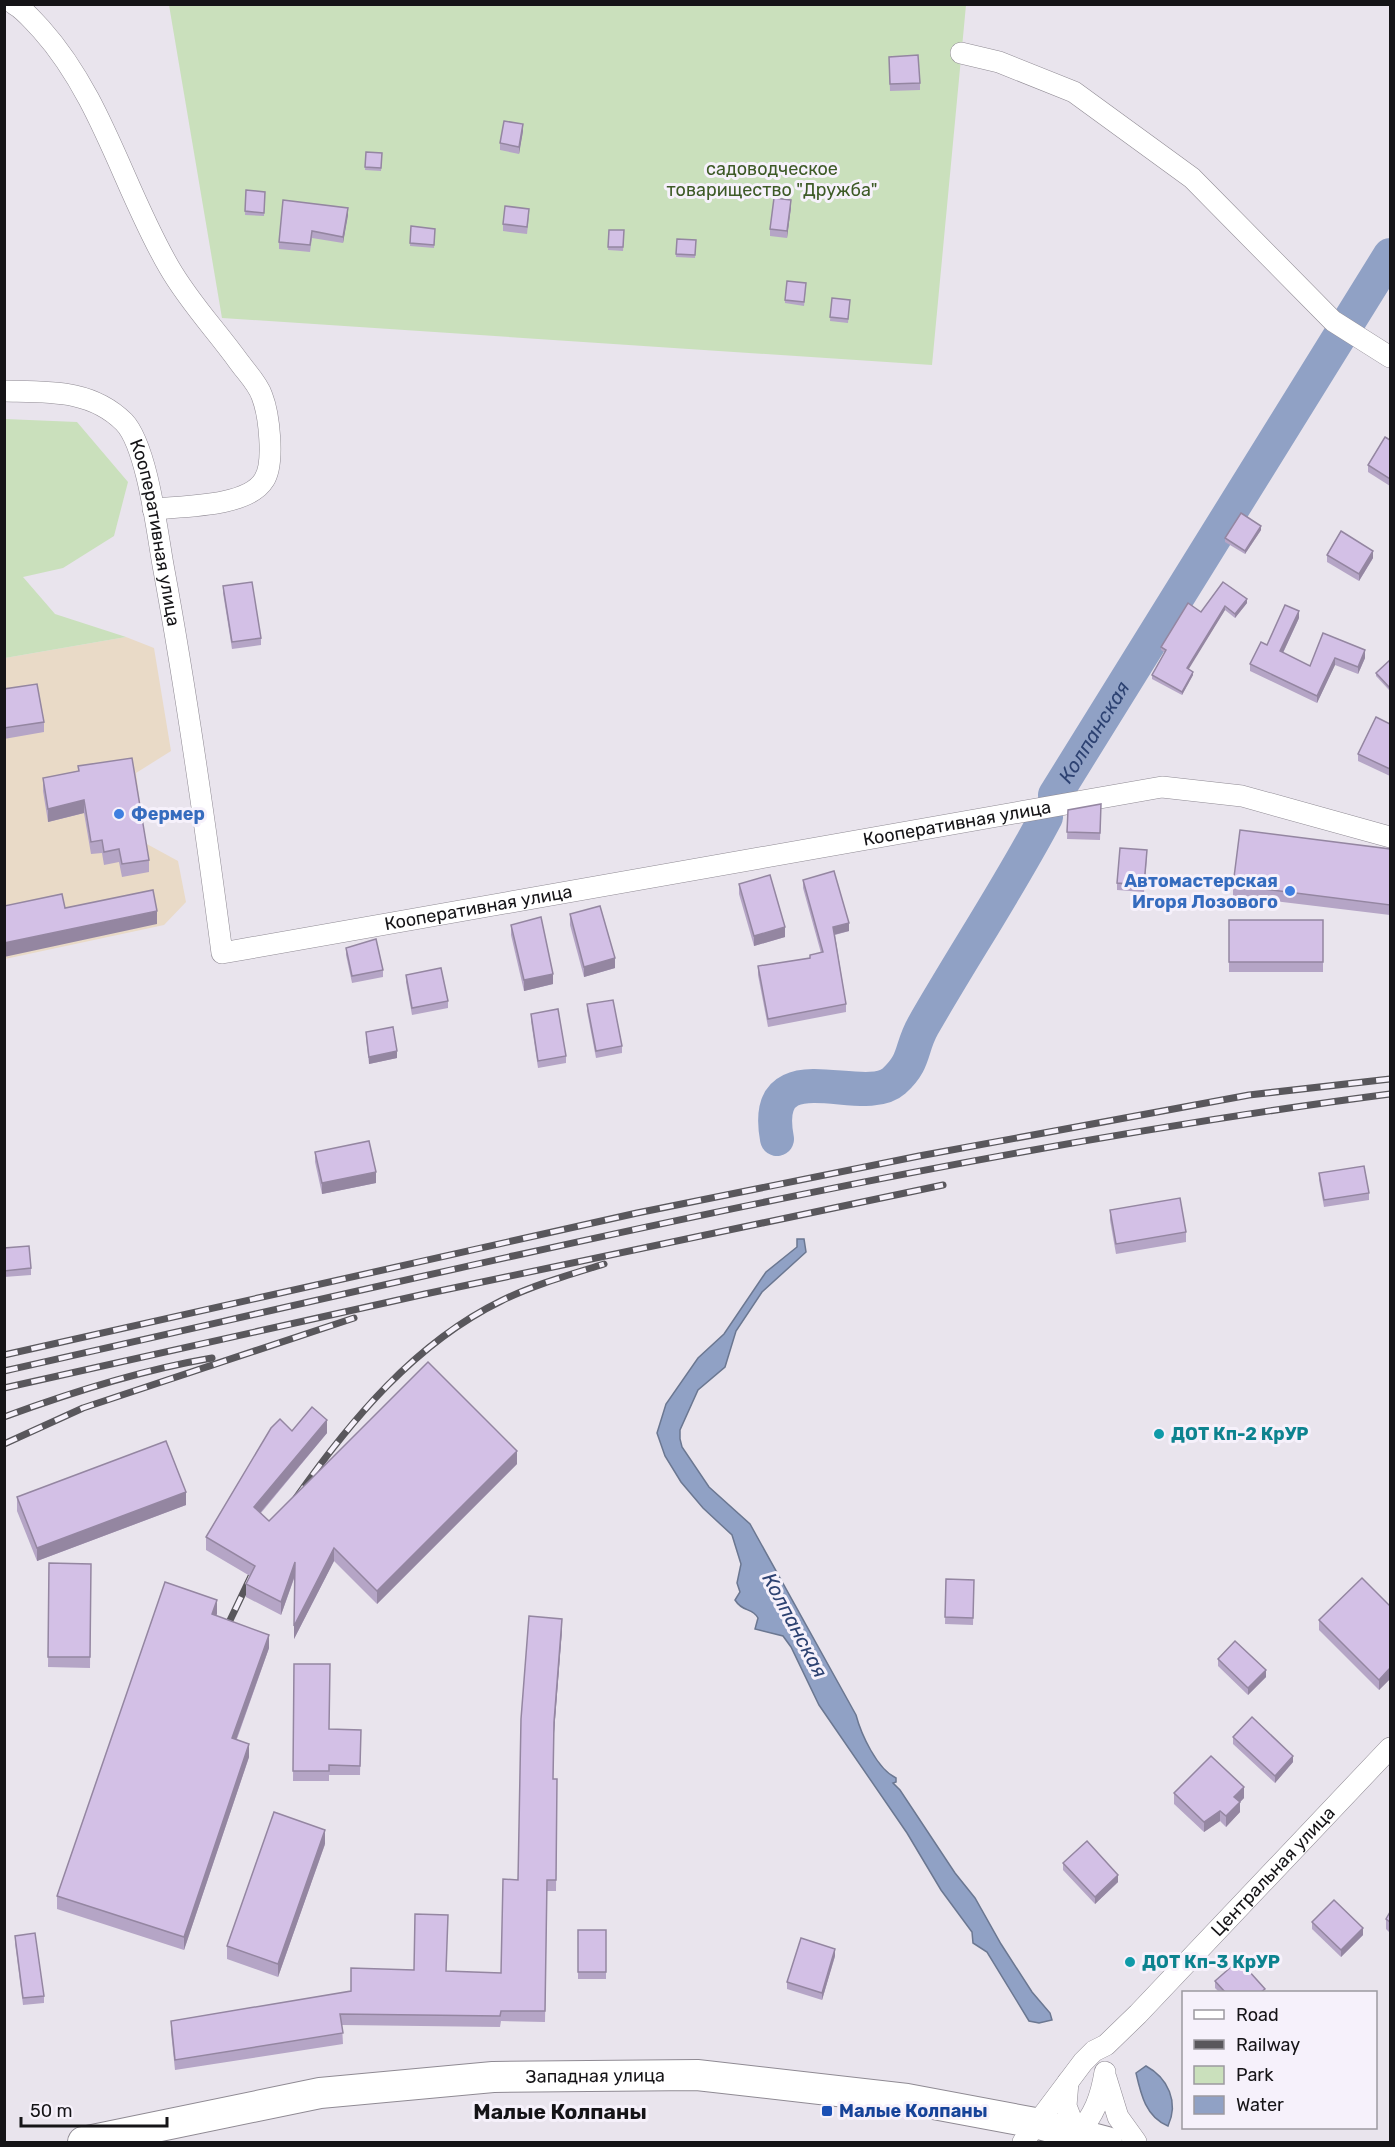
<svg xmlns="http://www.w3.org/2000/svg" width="1395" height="2147" font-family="Rubik,sans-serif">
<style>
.industrial{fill:#e9dac7}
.green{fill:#cae0bc}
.water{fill:#90a1c5;stroke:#6b7791;stroke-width:1.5}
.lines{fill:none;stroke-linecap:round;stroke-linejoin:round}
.river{stroke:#90a1c5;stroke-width:34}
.street-casing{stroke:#8f8a93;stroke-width:22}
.secondary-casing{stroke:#8f8a93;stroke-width:32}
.street{stroke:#fff;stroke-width:21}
.secondary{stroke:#fff;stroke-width:30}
.rail-casing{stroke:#59575c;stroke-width:7}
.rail{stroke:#f6f1fb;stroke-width:4.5;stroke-dasharray:14;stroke-linecap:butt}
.wall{fill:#b5a5c6}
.shaded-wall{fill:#9486a1}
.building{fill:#d3c0e6;stroke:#9486a1;stroke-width:1.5}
.shop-dot{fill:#3f7fe0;stroke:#f6f1fb;stroke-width:2}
.culture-dot{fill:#0f9aa8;stroke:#f6f1fb;stroke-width:2}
.transit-dot{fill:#1a4fb4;stroke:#f6f1fb;stroke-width:2}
.labels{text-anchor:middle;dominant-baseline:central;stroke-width:6;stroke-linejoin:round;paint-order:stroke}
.park-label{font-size:18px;fill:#3d5a26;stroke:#f6f1fb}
.street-label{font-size:18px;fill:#151417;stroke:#f6f1fb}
.shop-label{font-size:18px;font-weight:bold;fill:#366cbe;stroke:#f6f1fb;text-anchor:start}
.culture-label{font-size:18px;font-weight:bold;fill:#0d838f;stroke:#f6f1fb;text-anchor:start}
.transit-label{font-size:18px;font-weight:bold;fill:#164399;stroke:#f6f1fb;text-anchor:start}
.water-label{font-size:20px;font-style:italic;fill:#2d4272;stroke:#f6f1fb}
.quarter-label{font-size:21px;font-weight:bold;fill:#151417;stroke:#f6f1fb}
</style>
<rect width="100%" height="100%" fill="#e9e4ed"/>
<!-- industrial -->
<path class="industrial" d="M126,637L154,648L171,751L136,773L145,843L178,861L186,902L164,925L5,959V658Z"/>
<!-- green -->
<g class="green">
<path d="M169,5H966L932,365L222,318Z"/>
<path d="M5,419L77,422L128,482L114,536L63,568L23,577L55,614L126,637L5,658Z"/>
</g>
<!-- water -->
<g class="water">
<path d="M797,1239H804L806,1252L762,1292L736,1331L725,1367L698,1390L680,1430V1439L682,1447L709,1487L750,1524L856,1715C861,1734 877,1769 896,1778V1782L893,1783L900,1790L955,1873L975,1898L1001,1944L1032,1992L1050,2013L1052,2020L1039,2023L1029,2021L987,1952L973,1943L972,1932L941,1890L907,1833L819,1705L791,1647L783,1636L755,1629L758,1618C752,1607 743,1613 735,1600L740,1592L737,1583L741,1564L732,1535L703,1508L681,1482L665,1456L657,1433L666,1404L698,1358L724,1334L766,1272L797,1247Z"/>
<path d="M1146,2066C1168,2078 1179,2102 1168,2126C1146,2117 1141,2095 1136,2073Z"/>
</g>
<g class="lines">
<!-- river -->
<g class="river">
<path id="s1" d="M1055,795L1390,255"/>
<path d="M777,1139C760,1047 863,1109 894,1081C916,1061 910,1049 923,1026C963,956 1008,889 1046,817"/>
</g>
<!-- street casing -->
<g class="street-casing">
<g id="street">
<path d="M14,4C25,10 32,20 41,29C102,97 124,190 169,267C189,302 216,330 239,362C247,373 258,384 262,396C269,414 275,463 264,480C248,507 182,506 153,509"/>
<path d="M961,53L999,62L1074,92L1192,178L1333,321L1390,357"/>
<path id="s2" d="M4,391C48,392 91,389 124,422C147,446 157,531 163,565C187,694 205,823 222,953L1162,787L1242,796L1390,837"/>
<path d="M1106,2078L1118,2117L1136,2142"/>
<path d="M1068,2082L1066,2106L1077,2134C1094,2116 1101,2097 1105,2072"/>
<path id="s3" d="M1023,2142L1083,2062L1094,2051L1106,2045L1138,2014L1390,1748"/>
</g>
</g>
<!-- secondary casing -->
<g class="secondary-casing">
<g id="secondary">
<path id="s4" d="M83,2142L320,2093L493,2077L697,2075L907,2099L1035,2123L1107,2142"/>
</g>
</g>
<!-- street -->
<use href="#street" class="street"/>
<!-- secondary -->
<use href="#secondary" class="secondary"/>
<!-- rail casing -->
<g class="rail-casing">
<g id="rail">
<path d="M4,1355L637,1213L919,1156L1249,1095L1390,1079"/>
<path d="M4,1371C464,1268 923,1155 1390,1094"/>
<path d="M4,1388L425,1294L943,1185"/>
<path d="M4,1417C72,1392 141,1370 212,1358"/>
<path d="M4,1444L83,1408L354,1318"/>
<path d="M296,1498C350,1421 415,1343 501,1301C533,1285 569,1275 604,1264"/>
<path d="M223,1635L254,1570"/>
</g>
</g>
<!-- rail -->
<use href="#rail" class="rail"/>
</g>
<!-- wall -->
<g class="wall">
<path d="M889,64L920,83V90L890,91Z"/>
<path d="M523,131L519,154L500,150V143Z"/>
<path d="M366,152L382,153L381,171L365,170Z"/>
<path d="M246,190L265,192L264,216L245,215Z"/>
<path d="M791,207L787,238L770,236V229Z"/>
<path d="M348,215L343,243L312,238L310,252L279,249V242Z"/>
<path d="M529,216L527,234L503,231V224Z"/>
<path d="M411,226L435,229L434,248L410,246Z"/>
<path d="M609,230H624L623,251L608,250Z"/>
<path d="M677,239L696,240L695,258L676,257Z"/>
<path d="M806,286L804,306L785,303V300Z"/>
<path d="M832,298L850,300L848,323L830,321Z"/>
<path d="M1390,440V486L1368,472V465Z"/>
<path d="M1261,530L1245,554L1225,542V538Z"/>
<path d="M1327,555L1373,558L1359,581L1327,562Z"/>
<path d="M1223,582L1247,603L1235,618L1225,610L1188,669L1193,675L1182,695L1152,679V675L1165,653L1161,650V647L1201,612Z"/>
<path d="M223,586L261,638V645L232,649L223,593Z"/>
<path d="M1299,618L1283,653L1310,666L1323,633L1365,658L1358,674L1335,665L1317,703L1250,671V664L1267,645Z"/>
<path d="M1390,660V688L1389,690L1376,676V673Z"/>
<path d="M4,689L44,722V732L4,739Z"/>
<path d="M1390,724V776L1358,761V754Z"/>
<path d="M78,766L149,860V872L122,877L119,862L104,865L102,853L91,854L84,813L48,822L43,791V778L78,771Z"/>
<path d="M1101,804L1100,840L1067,839L1068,810Z"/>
<path d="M1390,849V915L1233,896V885Z"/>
<path d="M1147,857L1144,892L1117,890V883Z"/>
<path d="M803,880L849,931L835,935L846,1004V1012L768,1027L758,975V966L810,958V955L821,953L803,888Z"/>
<path d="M739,884L785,937L754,946L739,894Z"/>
<path d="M570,914L615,968L584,977L570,925Z"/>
<rect x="1229" y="920" width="94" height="52"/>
<path d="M511,925L553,984L524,991L511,935Z"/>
<path d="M346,948L383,970V977L352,983L346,955Z"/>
<path d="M406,975L448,1001V1008L412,1015L406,982Z"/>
<path d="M587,1004L622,1046V1053L596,1058L587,1011Z"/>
<path d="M531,1014L566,1056V1063L538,1068L531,1021Z"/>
<path d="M366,1032L397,1058L369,1064L366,1039Z"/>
<path d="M315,1152L376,1183L322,1194L315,1162Z"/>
<path d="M1319,1173L1369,1193V1200L1324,1207L1319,1180Z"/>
<path d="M1110,1210L1186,1232V1242L1116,1254L1110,1220Z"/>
<path d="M4,1248L31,1268V1275L4,1277Z"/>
<path d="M292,1431L327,1433L261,1513L269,1521L517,1464L377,1604L334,1561L294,1639L295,1576L281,1615L246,1597V1584L250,1576L206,1550V1537Z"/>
<path d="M17,1497L186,1505L37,1561L17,1511Z"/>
<path d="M49,1563L91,1564L90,1668L48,1667Z"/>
<path d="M946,1579L974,1580L973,1625L945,1624Z"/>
<path d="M1390,1606V1679L1379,1690L1319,1630V1620Z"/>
<path d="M217,1614L216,1616L269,1648L237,1739L249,1757L184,1950L57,1909V1896Z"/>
<path d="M562,1630L554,1733L553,1779H557L556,1891H547L545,2022L501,2021L500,2027L342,2025L343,2044L175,2070L171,2032V2021L351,1991L447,1971L501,1973Z"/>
<path d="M1218,1659L1266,1677L1248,1695L1218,1666Z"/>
<path d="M294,1664L329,1729L361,1730L360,1775H329V1781H293Z"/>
<path d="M1233,1737L1293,1762L1275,1783L1233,1744Z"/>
<path d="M1174,1793L1244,1798L1240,1802V1812L1226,1827L1220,1821L1204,1832L1174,1804Z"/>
<path d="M325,1844L278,1977L227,1959V1946Z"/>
<path d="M1063,1863L1118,1882L1095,1904L1063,1870Z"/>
<path d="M1390,1912V1933L1386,1929V1919Z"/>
<path d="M1312,1922L1363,1935L1341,1957L1312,1929Z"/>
<rect x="578" y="1930" width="28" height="49"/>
<path d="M15,1936L44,1996V2003L23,2005L15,1943Z"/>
<path d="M835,1956L822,2000L787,1989V1982Z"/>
<path d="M1215,1981L1265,1992H1219L1215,1988Z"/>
</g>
<!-- shaded-wall -->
<g class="shaded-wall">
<path d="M523,124V131L519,154V147Z"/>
<path d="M791,200V207L787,238V231Z"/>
<path d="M348,208V215L343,243V237Z"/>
<path d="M1261,526V530L1245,554V551Z"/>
<path d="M1373,551V558L1359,581V574Z"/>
<path d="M1247,599V603L1235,618V614Z"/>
<path d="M1225,606V610L1187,672V668Z"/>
<path d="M1299,611V618L1280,659V651Z"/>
<path d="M1365,650V658L1358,674V667Z"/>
<path d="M1335,658V665L1317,703V696Z"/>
<path d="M1193,672V675L1182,695V692Z"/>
<path d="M84,800V813L48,822V809Z"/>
<path d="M157,911V924L4,957V943Z"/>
<path d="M849,923V931L833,935V927Z"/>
<path d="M785,927V937L754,946V936Z"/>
<path d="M615,958V968L584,977V967Z"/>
<path d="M553,974V984L524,991V980Z"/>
<path d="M397,1051V1058L369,1064V1057Z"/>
<path d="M376,1172V1183L322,1194V1183Z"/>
<path d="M327,1420V1433L254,1520V1507Z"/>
<path d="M517,1451V1464L377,1604V1591Z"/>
<path d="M186,1492V1505L37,1561V1548Z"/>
<path d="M334,1548V1561L294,1639V1626Z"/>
<path d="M295,1562V1575L281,1615V1602Z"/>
<path d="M217,1600V1614L212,1628V1614Z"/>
<path d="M562,1619V1630L554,1733V1722Z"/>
<path d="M269,1635V1648L232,1751V1738Z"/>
<path d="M1390,1668V1679L1379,1690V1680Z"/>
<path d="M1266,1670V1677L1248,1695V1688Z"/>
<path d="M249,1744V1757L184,1950V1937Z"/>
<path d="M1293,1756V1762L1275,1783V1776Z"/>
<path d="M1244,1787V1798L1237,1805L1240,1802V1812L1226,1827V1816L1234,1797Z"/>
<path d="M1220,1811V1821L1204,1832V1822Z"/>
<path d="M325,1830V1844L278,1977V1964Z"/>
<path d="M1118,1875V1882L1095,1904V1897Z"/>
<path d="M1363,1928V1935L1341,1957V1950Z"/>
<path d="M835,1949V1956L822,2000V1993Z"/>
</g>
<!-- building -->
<g class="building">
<path d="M918,55L920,83L890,84L889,57Z"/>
<path d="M504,121L523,124L519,147L500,143Z"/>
<path d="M366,152L382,153L381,168L365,167Z"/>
<path d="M246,190L265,192L264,213L245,211Z"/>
<path d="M774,198L791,200L787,231L770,229Z"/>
<path d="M283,200L348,208L343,237L312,231L310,245L279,242Z"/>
<path d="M505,206L529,209L527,227L503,224Z"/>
<path d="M411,226L435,229L434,245L410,243Z"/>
<path d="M609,230H624L623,247H608Z"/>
<path d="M677,239L696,240L695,255L676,254Z"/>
<path d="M787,281L806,283L804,302L785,300Z"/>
<path d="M832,298L850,300L848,319L830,317Z"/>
<path d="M1385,437L1390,440V479L1368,465Z"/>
<path d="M1241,513L1261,526L1245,551L1225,538Z"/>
<path d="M1341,531L1373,551L1359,574L1327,555Z"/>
<path d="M252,582L261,638L232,642L223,586Z"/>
<path d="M1223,582L1247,599L1235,614L1225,606L1187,668L1193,672L1182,692L1152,675L1166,650L1161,647L1188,603L1201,612Z"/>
<path d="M1285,605L1299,611L1280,651L1310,666L1323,633L1365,650L1358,667L1335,658L1317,696L1250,664L1261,642L1267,645Z"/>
<path d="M1390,660V685L1389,687L1376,673Z"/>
<path d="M37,684L44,722L4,728V689Z"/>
<path d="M1376,717L1390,724V769L1358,754Z"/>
<path d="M132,758L149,860L122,864L119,849L104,852L102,840L91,842L84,800L48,809L43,778L79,771L78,766Z"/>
<path d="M1101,804L1100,833L1067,832L1068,810Z"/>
<path d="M1240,830L1390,849V905L1233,885Z"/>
<path d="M1120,848L1147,850L1144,885L1117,883Z"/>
<path d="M834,871L849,923L833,927L846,1004L768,1019L758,966L810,958V955L823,952L803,880Z"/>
<path d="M770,875L785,927L754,936L739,884Z"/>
<path d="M153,890L157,911L4,943V906L62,894L65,908Z"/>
<path d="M600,906L615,958L584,967L570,914Z"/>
<path d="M541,917L553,974L524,980L511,925Z"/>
<rect x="1229" y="920" width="94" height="42"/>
<path d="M376,939L383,970L352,976L346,948Z"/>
<path d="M441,968L448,1001L412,1008L406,975Z"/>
<path d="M613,1000L622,1046L596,1051L587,1004Z"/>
<path d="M558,1009L566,1056L538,1061L531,1014Z"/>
<path d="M393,1027L397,1051L369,1057L366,1032Z"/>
<path d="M369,1141L376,1172L322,1183L315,1152Z"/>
<path d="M1364,1166L1369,1193L1324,1200L1319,1173Z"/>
<path d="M1180,1198L1186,1232L1116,1244L1110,1210Z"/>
<path d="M29,1246L31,1268L4,1271V1248Z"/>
<path d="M428,1362L517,1451L377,1591L334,1548L294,1626L295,1562L281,1602L246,1584L255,1566L206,1537L271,1428L280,1419L292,1431L312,1407L327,1420L254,1507L269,1521Z"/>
<path d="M166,1441L186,1492L37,1548L17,1497Z"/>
<path d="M49,1563L91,1564L90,1657H48Z"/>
<path d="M1362,1578L1390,1606V1668L1379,1680L1319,1620Z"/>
<path d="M946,1579L974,1580L973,1618L945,1617Z"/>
<path d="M165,1582L217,1600L212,1614L269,1635L232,1738L249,1744L184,1937L57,1896Z"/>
<path d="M529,1616L562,1619L554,1722L553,1779H557L556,1880H547L545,2011H501L500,2016L340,2014L343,2033L175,2060L171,2021L351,1991V1968L414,1970L415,1914L448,1915L446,1971L501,1973L503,1879L518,1880L521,1719Z"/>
<path d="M1235,1641L1266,1670L1248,1688L1218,1659Z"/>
<path d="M294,1664H330L329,1729L361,1730L360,1766L329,1765V1771H293Z"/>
<path d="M1252,1717L1293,1756L1275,1776L1233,1737Z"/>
<path d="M1211,1756L1244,1787L1234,1797L1240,1802L1226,1816L1220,1811L1204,1822L1174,1793Z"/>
<path d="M274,1812L325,1830L278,1964L227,1946Z"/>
<path d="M1087,1841L1118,1875L1095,1897L1063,1863Z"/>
<path d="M1334,1900L1363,1928L1341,1950L1312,1922Z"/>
<path d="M1390,1912V1922L1386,1919Z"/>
<rect x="578" y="1930" width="28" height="42"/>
<path d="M35,1933L44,1996L23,1998L15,1936Z"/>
<path d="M801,1938L835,1949L822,1993L787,1982Z"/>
<path d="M1239,1960L1265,1989L1261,1992H1225L1215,1981Z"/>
</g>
<!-- markers -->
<g class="shop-dot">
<circle cx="119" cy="814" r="6"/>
<circle cx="1290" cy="891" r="6"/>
</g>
<g class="culture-dot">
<circle cx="1159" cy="1434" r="6"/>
<circle cx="1130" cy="1962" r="6"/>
</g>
<rect class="transit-dot" x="821" y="2105" width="12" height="12" rx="3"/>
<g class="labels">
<!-- park labels -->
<g class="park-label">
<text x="772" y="169">садоводческое<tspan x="772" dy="21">товарищество "Дружба"</tspan></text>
</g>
<!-- street labels -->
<g class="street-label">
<text stroke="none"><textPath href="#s2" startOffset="244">Кооперативная улица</textPath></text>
<text stroke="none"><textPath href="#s2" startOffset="1416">Кооперативная улица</textPath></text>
<text stroke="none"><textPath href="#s2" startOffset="930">Кооперативная улица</textPath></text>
<text stroke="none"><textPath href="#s3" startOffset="370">Центральная улица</textPath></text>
<text stroke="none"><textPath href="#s4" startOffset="518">Западная улица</textPath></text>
</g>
<!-- shop labels -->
<g class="shop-label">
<text x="131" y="814">Фермер</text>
<text x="1278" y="881" text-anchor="end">Автомастерская<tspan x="1278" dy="21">Игоря Лозового</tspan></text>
</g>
<!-- culture labels -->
<g class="culture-label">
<text x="1171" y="1434">ДОТ Кп-2 КрУР</text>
<text x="1142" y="1962">ДОТ Кп-3 КрУР</text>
</g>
<!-- transit labels -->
<g class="transit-label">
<text x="839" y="2111">Малые Колпаны</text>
</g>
<!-- water labels -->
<g class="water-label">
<text stroke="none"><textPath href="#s1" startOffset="74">Колпанская</textPath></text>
<text transform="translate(795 1625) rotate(62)">Колпанская</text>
</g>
<!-- quarter labels -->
<g class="quarter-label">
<text x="560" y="2111">Малые Колпаны</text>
</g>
</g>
<!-- border -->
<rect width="1395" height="2147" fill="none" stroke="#151417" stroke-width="12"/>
<!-- legend -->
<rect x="1182" y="1991" width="195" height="138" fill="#f6f1fb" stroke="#9c99a0" stroke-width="1.5"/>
<rect x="1194" y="2010" width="30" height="9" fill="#ffffff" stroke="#9c99a0" stroke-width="1.5"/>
<text x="1236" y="2021" font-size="18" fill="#151417">Road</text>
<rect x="1194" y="2040" width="30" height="9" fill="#59575c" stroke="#9c99a0" stroke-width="1.5"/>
<text x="1236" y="2051" font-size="18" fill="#151417">Railway</text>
<rect x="1194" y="2066" width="30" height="18" fill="#cae0bc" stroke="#9c99a0" stroke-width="1.5"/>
<text x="1236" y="2081" font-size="18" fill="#151417">Park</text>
<rect x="1194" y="2096" width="30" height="18" fill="#90a1c5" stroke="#9c99a0" stroke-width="1.5"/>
<text x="1236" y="2111" font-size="18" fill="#151417">Water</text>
<!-- scale -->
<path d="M21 2117v9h146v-9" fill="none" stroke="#151417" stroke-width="3"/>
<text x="30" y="2117" font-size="18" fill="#151417" stroke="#f6f1fb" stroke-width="4.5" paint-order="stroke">50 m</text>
</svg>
